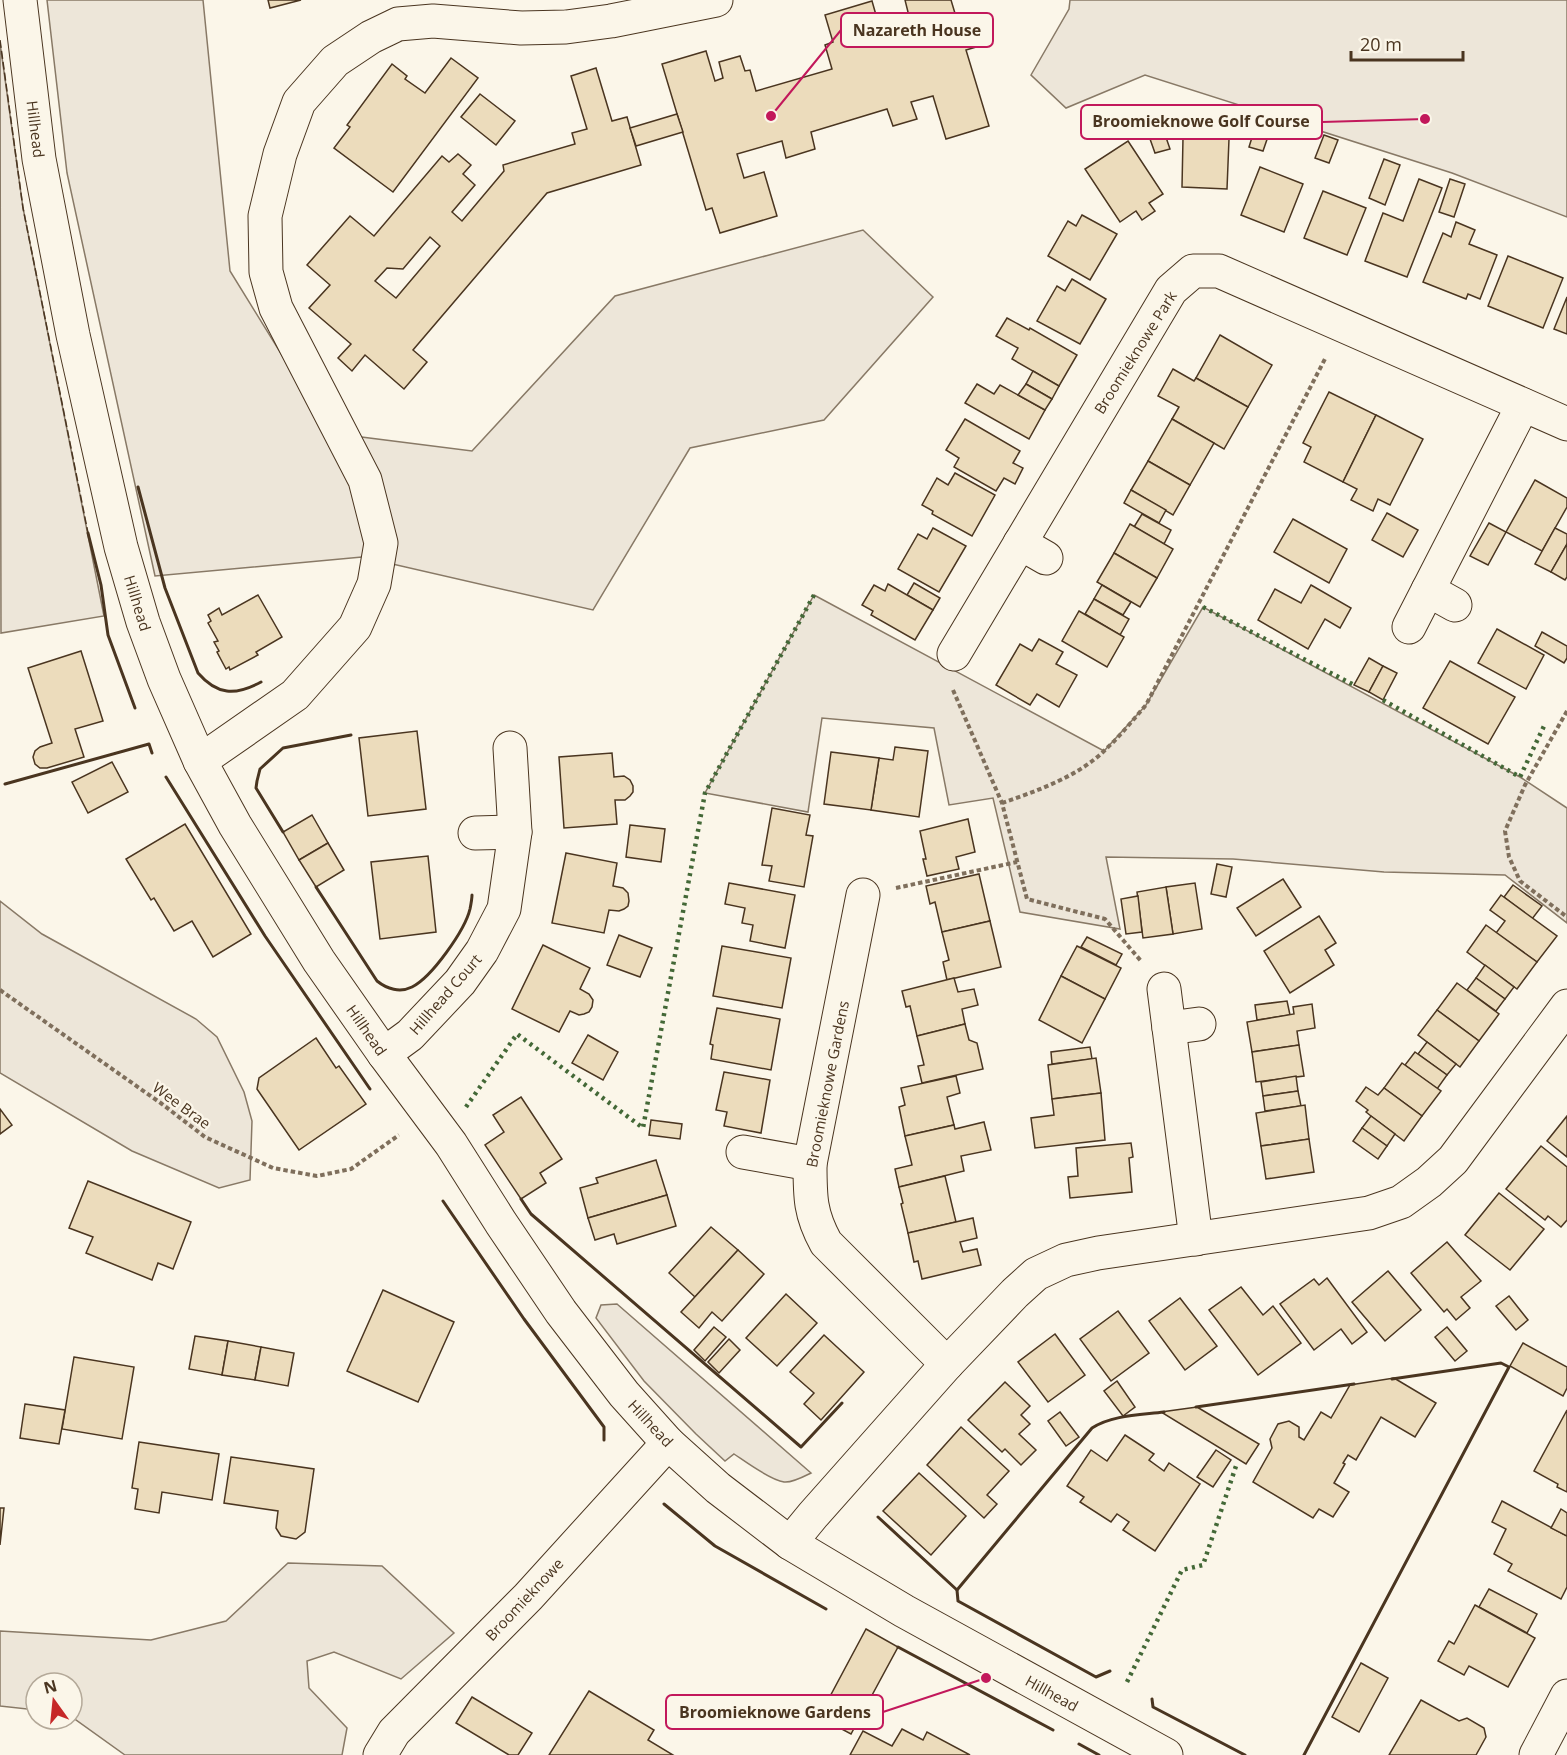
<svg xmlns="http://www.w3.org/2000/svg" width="1567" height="1755" font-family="'Open Sans',sans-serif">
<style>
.green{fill:#ede6d9;stroke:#887966;stroke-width:1.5}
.building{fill:#ecdcbc;stroke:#4a3520;stroke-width:1.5;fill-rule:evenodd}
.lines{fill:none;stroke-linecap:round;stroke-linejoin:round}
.minor-casing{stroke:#4a3520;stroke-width:35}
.major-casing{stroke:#4a3520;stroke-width:35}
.path{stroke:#7f6f5c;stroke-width:4;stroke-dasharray:4.5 3;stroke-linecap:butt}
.minor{stroke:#fbf6e9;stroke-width:33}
.major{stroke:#fbf6e9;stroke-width:33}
.hedge{stroke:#436837;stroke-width:4.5;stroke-dasharray:3 4.5;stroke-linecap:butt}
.fence{stroke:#4a3520;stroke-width:1.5;stroke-dasharray:8 3;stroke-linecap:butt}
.wall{stroke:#4a3520;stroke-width:3}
.labels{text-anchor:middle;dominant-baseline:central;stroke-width:4.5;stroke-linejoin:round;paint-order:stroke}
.street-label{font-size:15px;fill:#4a3520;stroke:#fbf6e9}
.leader{fill:none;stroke:#c2185b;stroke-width:2}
.callout-dot{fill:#c2185b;stroke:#fbf6e9;stroke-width:2}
.callout{fill:#fbf6e9;stroke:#c2185b;stroke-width:2}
.callout-label{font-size:16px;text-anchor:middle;font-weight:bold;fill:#4a3520}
</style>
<rect width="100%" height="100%" fill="#fbf6e9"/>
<!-- green -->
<g class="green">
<path d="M47,0H203L230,271L330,433L472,451L615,296L863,230L933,297L824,420L690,448L593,610L362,557L155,576L67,173Z"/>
<path d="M1070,0H1567V217L1452,173L1145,75L1066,108L1031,75L1069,9Z"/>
<path d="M0,43L23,208L104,616L1,633Z"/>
<path d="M814,595L1104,751L1146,705L1203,607L1520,777L1567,808V923L1505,875L1384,872L1233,859L1106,857L1120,929L1020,912L993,798L949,805L934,728L822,718L808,812L705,793Z"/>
<path d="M0,901L42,934L196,1019L217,1037L244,1092L252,1121L250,1180L219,1188L132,1151L0,1073Z"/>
<path d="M617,1304L811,1473C803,1477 792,1483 784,1482C770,1480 746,1462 734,1454L725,1461L696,1434L644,1381L596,1318L601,1305Z"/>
<path d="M288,1563L382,1566L454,1633L401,1679L334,1652L307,1661L309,1688L347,1728L342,1755H125L72,1717V1683H36V1710L0,1706V1631L151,1640L226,1621Z"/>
</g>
<!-- building -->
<g class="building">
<path d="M268,0H301L270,8Z"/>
<path d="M905,0H951L960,30L985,23L990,43L966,50L989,126L946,139L933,96L911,102L917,119L893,126L887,109L811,132L815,149L786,158L782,141L737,154L744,178L764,172L777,216L720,233L712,208L706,210L662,64L706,51L715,81L723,78L719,62L740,56L745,71L750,70L756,91L832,69L825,45L833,42L825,15L872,1L880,29L910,20Z"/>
<path d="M451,58L478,78L393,192L334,148L350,127L347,125L392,64L407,76L405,79L425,93Z"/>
<path d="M596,68L612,121L627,117L641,165L547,193L413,350L427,362L404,389L365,355L352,371L338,358L351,344L309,308L330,285L307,265L350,216L374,236L442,156L449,162L458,154L471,165L463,174L475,185L452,212L462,221L504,171L503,165L575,144L572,133L587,129L571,76ZM430,237L440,246L396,298L375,281L387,268L403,269Z"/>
<path d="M480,94L515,121L496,145L461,117Z"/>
<path d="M677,114L683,132L636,146L630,128Z"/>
<path d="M1259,115L1274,119L1263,151L1249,147Z"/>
<path d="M1159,117L1170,149L1155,153L1144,122Z"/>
<path d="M1324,135L1338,140L1329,163L1315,158Z"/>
<path d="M1183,138L1229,139L1227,189L1182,187Z"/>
<path d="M1128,141L1163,194L1149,203L1155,211L1142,220L1136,211L1120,222L1085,169Z"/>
<path d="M1384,159L1400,165L1385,205L1369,198Z"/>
<path d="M1260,167L1303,184L1284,232L1241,215Z"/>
<path d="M1419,179L1442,188L1407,277L1365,261L1383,213L1403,221Z"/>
<path d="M1450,179L1465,184L1454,217L1439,212Z"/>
<path d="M1323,191L1366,208L1347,255L1304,238Z"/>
<path d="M1082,215L1117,234L1090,280L1048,256L1068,221L1076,226Z"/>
<path d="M1456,222L1475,230L1469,244L1497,255L1480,299L1468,294L1466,299L1423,282L1443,233L1451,237Z"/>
<path d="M1508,256L1563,278L1543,328L1488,306Z"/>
<path d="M1072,279L1106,299L1080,344L1037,321L1057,286L1065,291Z"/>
<path d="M1567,297V334L1554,329Z"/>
<path d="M1007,318L1029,330L1030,328L1077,355L1059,386L1012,359L1018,348L996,336Z"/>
<path d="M1220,335L1272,365L1248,407L1196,378Z"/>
<path d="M1173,369L1194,381L1196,378L1248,407L1224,449L1172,419L1179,407L1158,396Z"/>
<path d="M1033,371L1059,386L1052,399L1026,384Z"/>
<path d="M977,384L994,394L1000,385L1045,410L1029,439L965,403Z"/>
<path d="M1026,384L1052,399L1045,410L1018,395Z"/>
<path d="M1329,392L1376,415L1343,482L1304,462L1311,447L1303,443Z"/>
<path d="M1376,415L1423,439L1390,505L1378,499L1373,511L1351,500L1357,489L1343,482Z"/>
<path d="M965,419L1020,451L1013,463L1023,468L1015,484L1004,478L996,491L954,467L959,458L946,450Z"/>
<path d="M1172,419L1214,443L1190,485L1148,461Z"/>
<path d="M1148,461L1190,485L1173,515L1131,490Z"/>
<path d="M955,473L995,495L972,536L932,514L933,511L922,505L937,478L948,485Z"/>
<path d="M1535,480L1567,498V507L1542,551L1506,532Z"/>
<path d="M1131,490L1166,510L1159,523L1124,503Z"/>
<path d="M1387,513L1418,530L1403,557L1372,540Z"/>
<path d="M1142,514L1171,530L1164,544L1134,527Z"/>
<path d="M1293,519L1347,549L1329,583L1274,552Z"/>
<path d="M1489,523L1506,532L1488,565L1470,556Z"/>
<path d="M1130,524L1173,549L1157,578L1114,553Z"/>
<path d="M933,528L966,546L939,592L898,569L918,534L927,539Z"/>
<path d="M1555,528L1567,534V544L1551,572L1535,564Z"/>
<path d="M1567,544V577L1565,580L1551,572Z"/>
<path d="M1114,553L1157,578L1140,607L1097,582Z"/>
<path d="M914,583L940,598L933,610L907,595Z"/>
<path d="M888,584L933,610L915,640L871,615L873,611L862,605L874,585L885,591Z"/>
<path d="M1102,585L1131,602L1123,615L1094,599Z"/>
<path d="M1311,585L1351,608L1340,628L1325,619L1308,649L1258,620L1275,589L1301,603Z"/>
<path d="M258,595L282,637L256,652L258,655L230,670L229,667L226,669L217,652L219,651L214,642L218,641L208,623L211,621L208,615L219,608L222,615Z"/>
<path d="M1094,599L1129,619L1120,635L1085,614Z"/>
<path d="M1079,611L1124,637L1107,667L1062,641Z"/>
<path d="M1497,629L1544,655L1526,689L1478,663Z"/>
<path d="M1542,632L1567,646V658L1564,663L1535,646Z"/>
<path d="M1039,639L1063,652L1056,664L1077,675L1059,707L1037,694L1030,705L996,685L1020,644L1032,651Z"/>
<path d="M81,651L103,721L75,729L84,757L47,768H40L35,764L33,757L35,751L40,747L52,743L28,668Z"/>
<path d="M1369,658L1383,666L1369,692L1354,685Z"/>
<path d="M1450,661L1515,697L1488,744L1423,708Z"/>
<path d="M1383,666L1397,673L1383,700L1369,692Z"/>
<path d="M417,731L426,809L368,816L359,738Z"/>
<path d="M895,747L928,751L919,817L871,810L879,758L893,760Z"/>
<path d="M831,752L879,758L871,810L824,804Z"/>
<path d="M612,753L614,777L624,776L630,780L633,786V792L630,796L625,800H615L617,824L564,828L559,757Z"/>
<path d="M112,762L128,792L88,813L72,782Z"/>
<path d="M772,808L810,815L806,835L813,836L804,887L769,881L772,866L762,865Z"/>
<path d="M312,815L328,843L299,860L283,832Z"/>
<path d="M968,819L975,852L956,857L959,869L927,876L923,859H926L920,831Z"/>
<path d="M185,824L251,934L213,957L192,921L174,931L154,898L151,900L126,859Z"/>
<path d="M630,825L665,829L661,862L626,857Z"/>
<path d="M328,843L344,870L316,887L299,860Z"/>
<path d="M566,853L617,863L613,886L623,888L628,893L629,901L628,906L624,909L619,911L609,910L604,933L552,923Z"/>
<path d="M428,856L436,932L380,939L371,862Z"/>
<path d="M1217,864L1232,867L1226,897L1211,894Z"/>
<path d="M979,874L990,921L942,932L935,902L930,904L926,886Z"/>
<path d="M1283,879L1301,907L1256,936L1237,908Z"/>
<path d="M729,883L795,895L785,948L750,941L753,925L742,923L745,908L725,904Z"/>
<path d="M1195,883L1202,929L1173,934L1166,887Z"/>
<path d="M1513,885L1542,906L1532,919L1504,897Z"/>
<path d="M1166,887L1173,934L1143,938L1137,892Z"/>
<path d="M1501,895L1557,936L1537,962L1496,933L1505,921L1490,910Z"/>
<path d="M1138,896L1142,932L1126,934L1121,899Z"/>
<path d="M1319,916L1336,943L1325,950L1334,965L1290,993L1264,951Z"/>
<path d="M990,921L1001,967L947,980L943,962L949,960L942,932Z"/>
<path d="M1486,925L1537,962L1517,989L1467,952Z"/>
<path d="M619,935L652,948L640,977L607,965Z"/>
<path d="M1087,937L1122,954L1116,965L1081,947Z"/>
<path d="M543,945L590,968L580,989L589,994L593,1000L592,1007L589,1012L584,1014L579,1015L570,1011L559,1032L512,1009Z"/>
<path d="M722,946L791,958L782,1008L713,996Z"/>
<path d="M1077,946L1121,968L1105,999L1061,976Z"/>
<path d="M1485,965L1514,987L1505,999L1476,978Z"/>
<path d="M1061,976L1105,999L1082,1043L1039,1020Z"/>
<path d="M954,978L958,992L974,989L978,1005L962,1009L965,1024L917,1036L910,1006L906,1007L902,991Z"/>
<path d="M1476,978L1505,999L1496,1011L1467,990Z"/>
<path d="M1457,983L1499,1014L1479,1041L1437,1010Z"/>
<path d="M1287,1001L1290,1015L1257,1020L1255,1005Z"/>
<path d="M1312,1004L1315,1028L1297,1031L1299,1045L1252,1052L1247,1022L1294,1014L1293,1007Z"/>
<path d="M717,1008L780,1019L771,1070L711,1059L713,1045L710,1044Z"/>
<path d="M1437,1010L1479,1041L1460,1067L1418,1035Z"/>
<path d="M965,1024L969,1040L977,1043L983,1069L922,1083L918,1066L924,1065L917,1036Z"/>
<path d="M588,1035L618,1052L603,1080L572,1063Z"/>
<path d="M316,1038L336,1068L339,1066L366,1104L299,1150L257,1089L259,1078Z"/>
<path d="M1427,1042L1456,1064L1447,1075L1418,1054Z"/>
<path d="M1299,1045L1304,1076L1256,1082L1252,1052Z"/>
<path d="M1090,1047L1092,1059L1052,1064L1051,1052Z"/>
<path d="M1415,1052L1447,1075L1437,1089L1405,1065Z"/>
<path d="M1096,1058L1101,1093L1052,1099L1048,1065Z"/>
<path d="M1402,1063L1441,1091L1422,1116L1384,1088Z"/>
<path d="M724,1072L770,1080L761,1133L724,1126L727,1112L716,1110Z"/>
<path d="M956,1076L960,1093L947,1097L954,1125L905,1136L899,1107L905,1105L901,1088Z"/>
<path d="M1296,1076L1298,1091L1263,1096L1261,1082Z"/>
<path d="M1366,1087L1378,1095L1384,1088L1422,1116L1404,1141L1371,1116L1366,1112L1368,1110L1356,1101Z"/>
<path d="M1298,1091L1301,1106L1265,1111L1263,1096Z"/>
<path d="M1101,1093L1105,1140L1035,1148L1031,1118L1054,1115L1052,1099Z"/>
<path d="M521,1097L562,1159L540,1173L546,1183L521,1199L485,1145L504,1132L493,1115Z"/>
<path d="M1305,1105L1309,1139L1261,1146L1256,1113Z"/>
<path d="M0,1109L12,1125L0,1134Z"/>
<path d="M1371,1116L1395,1134L1387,1146L1362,1128Z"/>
<path d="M1567,1116V1157L1547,1141Z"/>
<path d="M651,1120L682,1124L680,1139L649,1135Z"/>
<path d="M984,1122L991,1150L961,1156L964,1171L899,1187L895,1169L912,1165L905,1136L954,1125L955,1129Z"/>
<path d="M1362,1128L1387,1146L1378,1159L1353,1141Z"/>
<path d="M1309,1139L1314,1172L1266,1179L1261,1146Z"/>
<path d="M1131,1143L1133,1157L1129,1158L1132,1192L1070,1198L1068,1177L1078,1176L1076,1148Z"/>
<path d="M1541,1146L1567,1167V1220L1561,1227L1548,1216L1545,1220L1506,1189Z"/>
<path d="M656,1160L667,1195L588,1218L580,1188L598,1183L596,1178Z"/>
<path d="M945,1176L956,1222L908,1233L901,1204L903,1203L899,1187Z"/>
<path d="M88,1181L191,1222L173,1269L158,1263L152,1280L86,1253L93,1237L69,1228Z"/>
<path d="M1499,1193L1544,1229L1510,1270L1465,1235Z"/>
<path d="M667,1195L676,1226L617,1244L614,1234L595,1240L588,1218Z"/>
<path d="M973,1218L977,1238L960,1242L963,1252L977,1249L981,1265L922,1279L918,1261L914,1262L908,1233Z"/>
<path d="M711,1227L738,1250L695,1297L669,1273Z"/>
<path d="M1447,1242L1481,1281L1461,1297L1470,1308L1456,1320L1447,1309L1444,1312L1411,1273Z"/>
<path d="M738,1250L764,1274L722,1321L712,1312L699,1328L681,1312Z"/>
<path d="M1388,1271L1421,1310L1385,1341L1352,1302Z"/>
<path d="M1327,1278L1367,1332L1352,1344L1341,1329L1314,1350L1280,1304L1314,1279L1319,1285Z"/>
<path d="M1241,1287L1263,1315L1273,1306L1301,1343L1258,1375L1209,1310Z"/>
<path d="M383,1290L454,1322L418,1402L347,1371Z"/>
<path d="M786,1294L817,1323L777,1366L746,1338Z"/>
<path d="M1509,1296L1528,1320L1516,1330L1496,1306Z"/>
<path d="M1180,1298L1217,1346L1185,1370L1149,1321Z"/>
<path d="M1118,1311L1149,1353L1111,1381L1080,1339Z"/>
<path d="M714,1327L726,1337L705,1361L694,1350Z"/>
<path d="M1447,1327L1467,1351L1455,1361L1435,1337Z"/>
<path d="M1055,1334L1085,1375L1048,1402L1018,1362Z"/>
<path d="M824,1335L864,1372L821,1420L804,1404L814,1393L790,1372Z"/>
<path d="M195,1336L228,1341L222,1375L189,1369Z"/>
<path d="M729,1339L740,1350L719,1373L708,1362Z"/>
<path d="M228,1341L261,1347L255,1380L222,1375Z"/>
<path d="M1523,1343L1567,1367V1388L1563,1396L1510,1366Z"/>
<path d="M261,1347L294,1353L288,1386L255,1380Z"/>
<path d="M74,1357L134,1367L122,1439L62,1429Z"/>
<path d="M1394,1378L1436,1403L1415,1437L1381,1417L1356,1460L1348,1455L1343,1463L1345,1464L1334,1483L1349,1492L1333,1517L1319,1509L1313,1518L1253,1482L1272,1448L1270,1439L1278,1424L1289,1421L1299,1427V1437L1304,1440L1321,1412L1331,1418L1350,1385Z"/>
<path d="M1117,1381L1135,1407L1123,1416L1104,1391Z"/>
<path d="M1005,1382L1030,1406L1021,1415L1030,1424L1019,1434L1036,1450L1021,1465L1005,1449L1002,1452L968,1420Z"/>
<path d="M25,1404L65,1410L59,1444L20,1438Z"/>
<path d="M1197,1407L1259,1444L1246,1464L1161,1412Z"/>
<path d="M1567,1410V1492L1557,1487L1558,1484L1534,1471Z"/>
<path d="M1060,1412L1079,1437L1066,1446L1048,1421Z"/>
<path d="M961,1427L1009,1471L987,1495L997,1504L984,1518L927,1465Z"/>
<path d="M1125,1435L1154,1454L1149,1460L1164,1471L1169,1463L1200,1484L1155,1551L1123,1530L1129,1522L1117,1514L1111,1522L1080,1502L1084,1497L1067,1486L1091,1450L1107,1461Z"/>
<path d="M139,1442L219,1454L212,1500L162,1492L159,1513L135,1509L138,1489L132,1488Z"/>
<path d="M1216,1450L1231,1460L1213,1487L1197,1477Z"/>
<path d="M231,1457L314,1469L305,1532L296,1539L281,1536L276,1528L278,1511L224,1503Z"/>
<path d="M919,1473L966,1516L931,1555L883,1511Z"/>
<path d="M1502,1501L1567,1536V1587L1561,1599L1508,1571L1512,1564L1494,1554L1506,1529L1492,1522Z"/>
<path d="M0,1508H4L0,1545Z"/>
<path d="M1561,1509L1567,1513V1536L1551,1528Z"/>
<path d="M1489,1589L1537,1614L1527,1633L1479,1607Z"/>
<path d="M1475,1605L1535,1638L1508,1687L1469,1666L1464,1675L1438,1661L1449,1641L1454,1644Z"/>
<path d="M866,1629L898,1647L851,1734L819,1717Z"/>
<path d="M1361,1663L1388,1678L1359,1732L1332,1717Z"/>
<path d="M589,1691L654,1730L648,1740L673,1755H549Z"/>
<path d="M472,1697L532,1733L518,1755H509L456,1723Z"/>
<path d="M1421,1700L1459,1721L1467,1718L1484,1728L1486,1737L1476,1755H1389Z"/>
<path d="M902,1729L923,1740L927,1732L970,1755H850L863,1731L892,1746Z"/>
</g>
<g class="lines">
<!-- minor casing -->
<g class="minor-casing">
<g id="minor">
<path d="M1020,543L1046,558"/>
<path d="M1428,590L1455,605"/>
<path d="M1409,627L1523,405"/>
<path d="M954,654L1171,290L1193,271H1219L1567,424"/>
<path d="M200,761L295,695L355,627L374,584L381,543L365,480L276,308L266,272L265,216L280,154L299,102L335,61L371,37L398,24L433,21L521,28L566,27L611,21L716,0"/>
<path d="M475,833L515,832"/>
<path d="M863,895L810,1164C810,1197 810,1214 826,1243L947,1364"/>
<path d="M1164,989L1196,1239"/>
<path d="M1169,1028L1199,1024"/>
<path d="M384,1054L410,1035L460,982L482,951L504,909L515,832L510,748"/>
<path d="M743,1152L810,1164"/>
<path d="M790,1543L813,1515L947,1364L1015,1293L1036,1274L1066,1260L1098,1253L1369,1213L1401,1202L1429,1182L1453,1160L1567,1006"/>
<path d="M380,1755L394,1732L528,1597L668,1443"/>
<path d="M1536,1755L1567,1696"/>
</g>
</g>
<!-- major casing -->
<g class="major-casing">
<path id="major" d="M20,0L39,159L73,335L121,547L143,622L164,679L200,761L235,825L319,961L384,1054L451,1144L501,1223L561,1312L624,1394L668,1443L718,1488L790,1543L904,1611L1166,1755"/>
</g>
<!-- path -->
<g class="path">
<path d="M953,690L1002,803L1027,899L1105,919L1141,961"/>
<path d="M1567,711L1525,785L1505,831L1509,857L1520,881L1567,917"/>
<path d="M1002,803C1037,791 1079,776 1105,750C1120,736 1133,720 1146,705L1326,357"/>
<path d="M896,888L1017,862"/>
<path d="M0,990L162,1104L205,1137L273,1168L317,1176L351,1169L399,1135"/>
</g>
<!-- minor -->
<use href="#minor" class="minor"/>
<!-- major -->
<use href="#major" class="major"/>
<!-- hedge -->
<g class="hedge">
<path d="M1203,607L1354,685"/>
<path d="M1383,700L1520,777L1544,726"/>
<path d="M466,1107L517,1034L643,1128L705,793L814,595"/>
<path d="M1127,1682L1182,1570L1203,1565L1236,1466"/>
</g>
<!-- fence -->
<path class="fence" d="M0,40L23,208L88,533"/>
<!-- wall -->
<g class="wall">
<path d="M138,487L165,588L198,673C217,695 235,696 261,682"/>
<path d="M88,533L101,585L108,635L135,708"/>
<path d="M166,777L265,936L370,1089"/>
<path d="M5,784L149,744L152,753"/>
<path d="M283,832L256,788L257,781L260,769L283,748L351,735"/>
<path d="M316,887L377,981C387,989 400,993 412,987C432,977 465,930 470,909C471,904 472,899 472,895"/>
<path d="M521,1199L531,1214L801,1447L842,1403"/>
<path d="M443,1201L524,1319L604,1427V1440"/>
<path d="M1196,1407L1354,1384"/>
<path d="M664,1504L715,1546L826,1609"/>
<path d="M878,1517L957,1590"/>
<path d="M898,1647L1053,1730"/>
<path d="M1110,1671L1096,1677L958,1601L957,1590L1092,1428C1112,1415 1140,1415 1164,1412"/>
<path d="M1152,1699L1153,1707L1245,1755"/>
<path d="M1079,1744L1099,1755"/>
<path d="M1304,1755L1509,1367L1501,1363L1392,1379"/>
</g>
</g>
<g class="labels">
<!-- street labels -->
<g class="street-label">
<text transform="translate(36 129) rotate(83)">Hillhead</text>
<text transform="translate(1135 352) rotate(-58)">Broomieknowe Park</text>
<text transform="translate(138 603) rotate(73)">Hillhead</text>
<text transform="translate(445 994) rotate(-49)">Hillhead Court</text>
<text transform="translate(367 1030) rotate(55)">Hillhead</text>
<text transform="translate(827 1084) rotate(-79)">Broomieknowe Gardens</text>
<text transform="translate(182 1105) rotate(36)">Wee Brae</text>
<text transform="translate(651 1423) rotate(47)">Hillhead</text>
<text transform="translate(524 1599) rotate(-47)">Broomieknowe</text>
<text transform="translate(1052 1693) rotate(29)">Hillhead</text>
</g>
</g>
<!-- callouts -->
<path class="leader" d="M771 116L841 30M1425 119L1322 122M986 1678L883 1712"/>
<g class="callout-dot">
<circle cx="771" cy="116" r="6"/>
<circle cx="1425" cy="119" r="6"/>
<circle cx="986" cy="1678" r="6"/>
</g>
<g class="callout">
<rect x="841" y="13" width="152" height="34" rx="6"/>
<rect x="1081" y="105" width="241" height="34" rx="6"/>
<rect x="666" y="1695" width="217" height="34" rx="6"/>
</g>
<g class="callout-label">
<text x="917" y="36">Nazareth House</text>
<text x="1201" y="127">Broomieknowe Golf Course</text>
<text x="775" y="1718">Broomieknowe Gardens</text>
</g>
<!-- north arrow -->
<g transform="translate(54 1701) rotate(345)"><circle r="28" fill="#fbf6e9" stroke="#b4a999" stroke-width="1.5"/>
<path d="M0-4.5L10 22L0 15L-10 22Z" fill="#c62828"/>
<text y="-9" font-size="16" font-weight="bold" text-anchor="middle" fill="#4a3520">N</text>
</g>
<!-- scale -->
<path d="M1351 51v9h112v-9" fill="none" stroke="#4a3520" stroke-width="3"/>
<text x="1360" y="51" font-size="18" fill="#4a3520" stroke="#fbf6e9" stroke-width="4.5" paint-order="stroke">20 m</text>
</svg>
